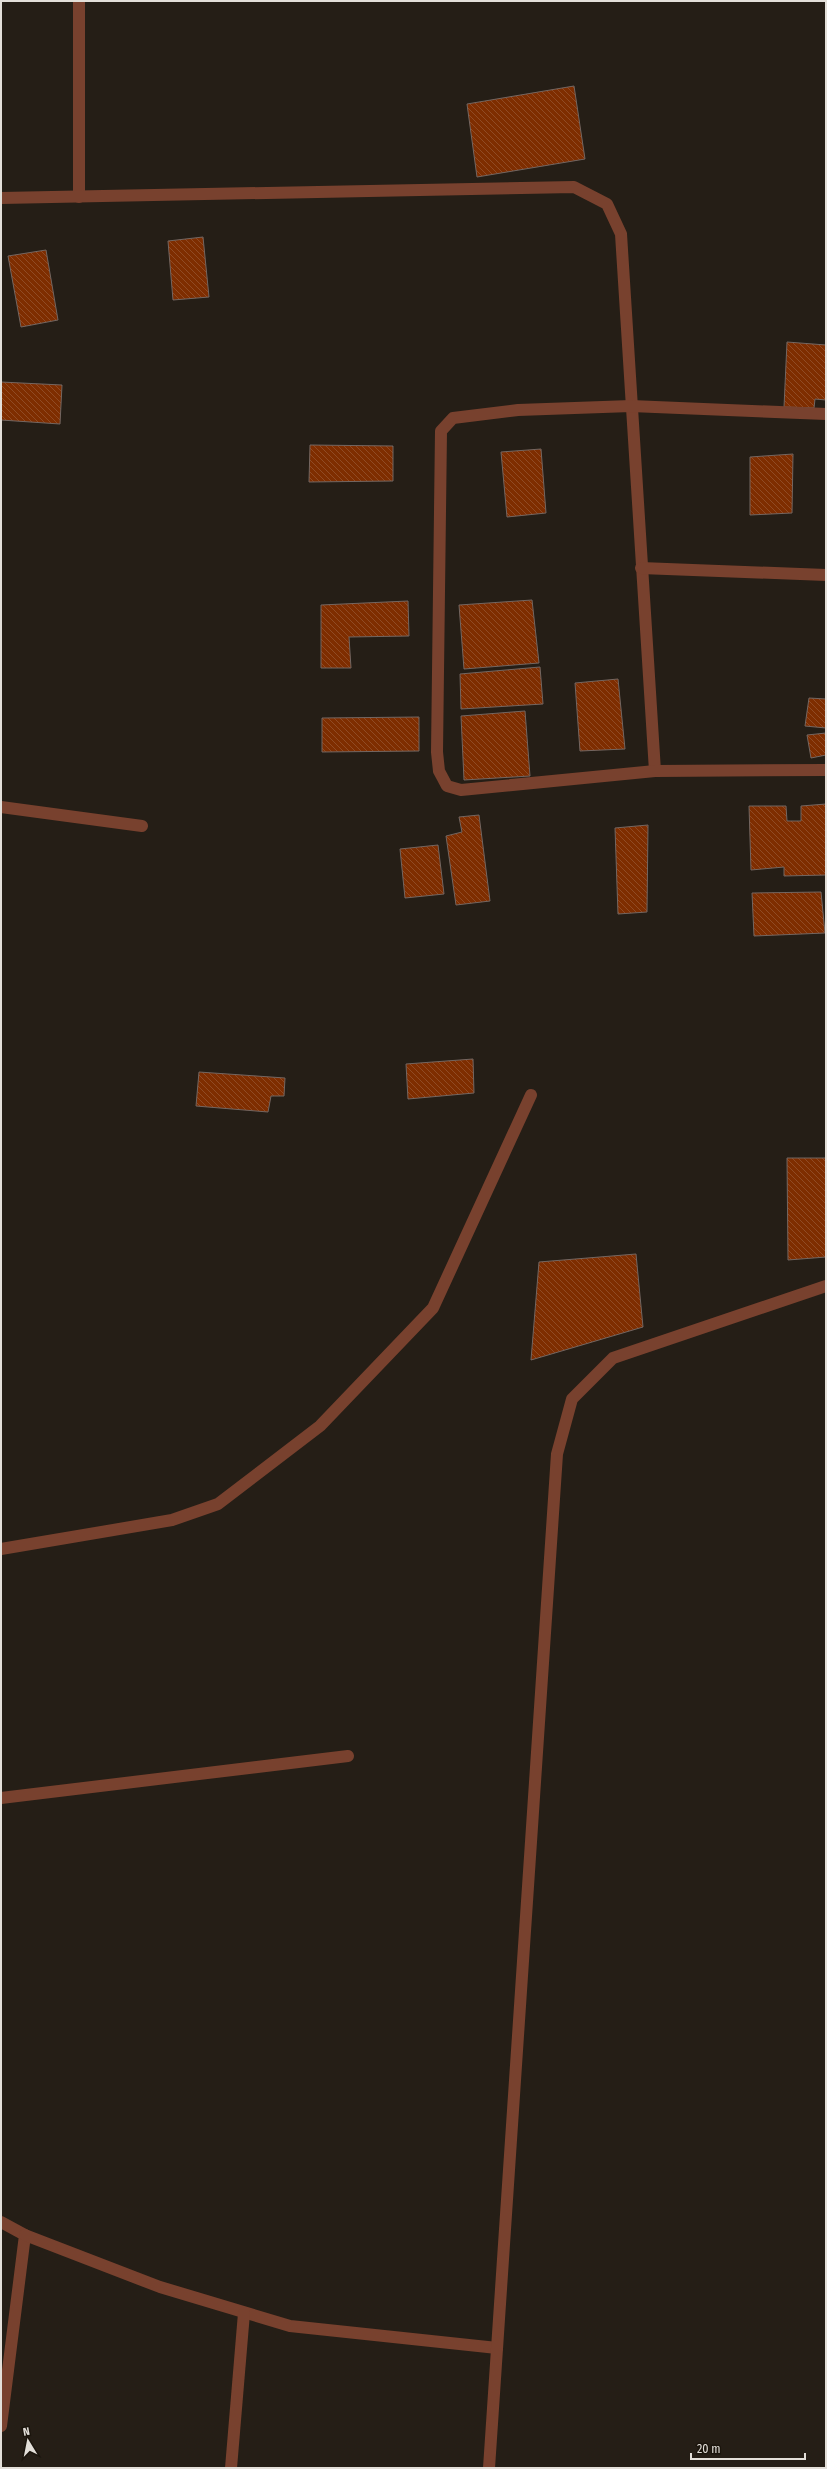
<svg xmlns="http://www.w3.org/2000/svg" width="827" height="2469" font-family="'Fira Sans Condensed',sans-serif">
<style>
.building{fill:url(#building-back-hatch);stroke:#736661}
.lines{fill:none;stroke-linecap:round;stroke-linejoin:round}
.minor{stroke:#78412e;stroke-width:12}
</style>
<defs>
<pattern id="building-back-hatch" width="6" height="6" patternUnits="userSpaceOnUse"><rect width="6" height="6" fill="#7e2d00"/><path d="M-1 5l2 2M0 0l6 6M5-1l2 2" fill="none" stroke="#904b25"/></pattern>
</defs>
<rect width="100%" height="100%" fill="#251e16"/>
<!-- building -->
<g class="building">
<path d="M574,86L585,159L477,177L467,104Z"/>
<path d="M203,237L209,297L173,300L168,241Z"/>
<path d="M46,250L58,320L21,327L8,256Z"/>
<path d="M787,342L826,345V400L815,399L814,408L784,407Z"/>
<path d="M1,382L62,385L60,424L1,420Z"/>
<path d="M310,445L393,446V481L309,482Z"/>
<path d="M541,449L546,513L507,517L501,452Z"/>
<path d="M793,454L792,513L750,515V457Z"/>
<path d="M532,600L539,663L464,669L459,605Z"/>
<path d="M408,601L409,636L349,637L351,668H321V605Z"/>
<path d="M540,667L543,704L461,709L460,674Z"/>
<path d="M618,679L625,749L580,751L575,683Z"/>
<path d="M809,698L826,699V728L805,726Z"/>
<path d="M525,711L530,776L464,780L461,716Z"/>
<path d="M419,717V751L322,752V718Z"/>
<path d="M826,733V755L811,758L807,735Z"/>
<path d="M826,804V875L784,876V867L751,870L749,806H786L787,821H801V806Z"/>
<path d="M479,815L490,901L456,905L446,836L462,832L459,817Z"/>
<path d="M648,825L647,912L618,914L615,828Z"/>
<path d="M438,845L444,894L405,898L400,849Z"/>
<path d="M821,892L825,933L754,936L752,893Z"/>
<path d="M473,1059L474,1093L408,1099L406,1064Z"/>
<path d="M199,1072L285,1078L284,1096H271L268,1112L196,1106Z"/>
<path d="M787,1158H826V1257L788,1260Z"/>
<path d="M636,1254L643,1327L531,1360L539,1262Z"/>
</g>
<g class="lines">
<!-- minor -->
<g class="minor">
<path d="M79,1V197"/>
<path d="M1,198L574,187L607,204L621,234L655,771"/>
<path d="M826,414L631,406L518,410L453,418L441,431L437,752L439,771L447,786L461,790L655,771L826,770"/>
<path d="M641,568L826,575"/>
<path d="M1,807L142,826"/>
<path d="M1,1549L172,1520L218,1504L320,1426L433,1308L531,1095"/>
<path d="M1,1798L348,1756"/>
<path d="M1,2222L25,2235L1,2426"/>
<path d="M25,2235L160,2287L290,2326L497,2348"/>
<path d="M231,2468L244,2313"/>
<path d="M489,2468L557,1454L572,1399L613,1358L826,1286"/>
</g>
</g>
<!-- border -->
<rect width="827" height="2469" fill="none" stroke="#e3dfd9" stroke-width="4"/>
<!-- north arrow -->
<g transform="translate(28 2441) rotate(350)" stroke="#1b150d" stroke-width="3" paint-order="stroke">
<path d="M0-3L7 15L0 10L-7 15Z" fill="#e3dfd9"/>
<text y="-6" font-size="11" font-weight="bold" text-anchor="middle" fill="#e3dfd9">N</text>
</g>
<!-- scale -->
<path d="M691 2453v6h114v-6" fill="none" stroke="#e3dfd9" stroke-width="2"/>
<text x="697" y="2453" font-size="12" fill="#e3dfd9" stroke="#1b150d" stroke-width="3" paint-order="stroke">20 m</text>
</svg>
